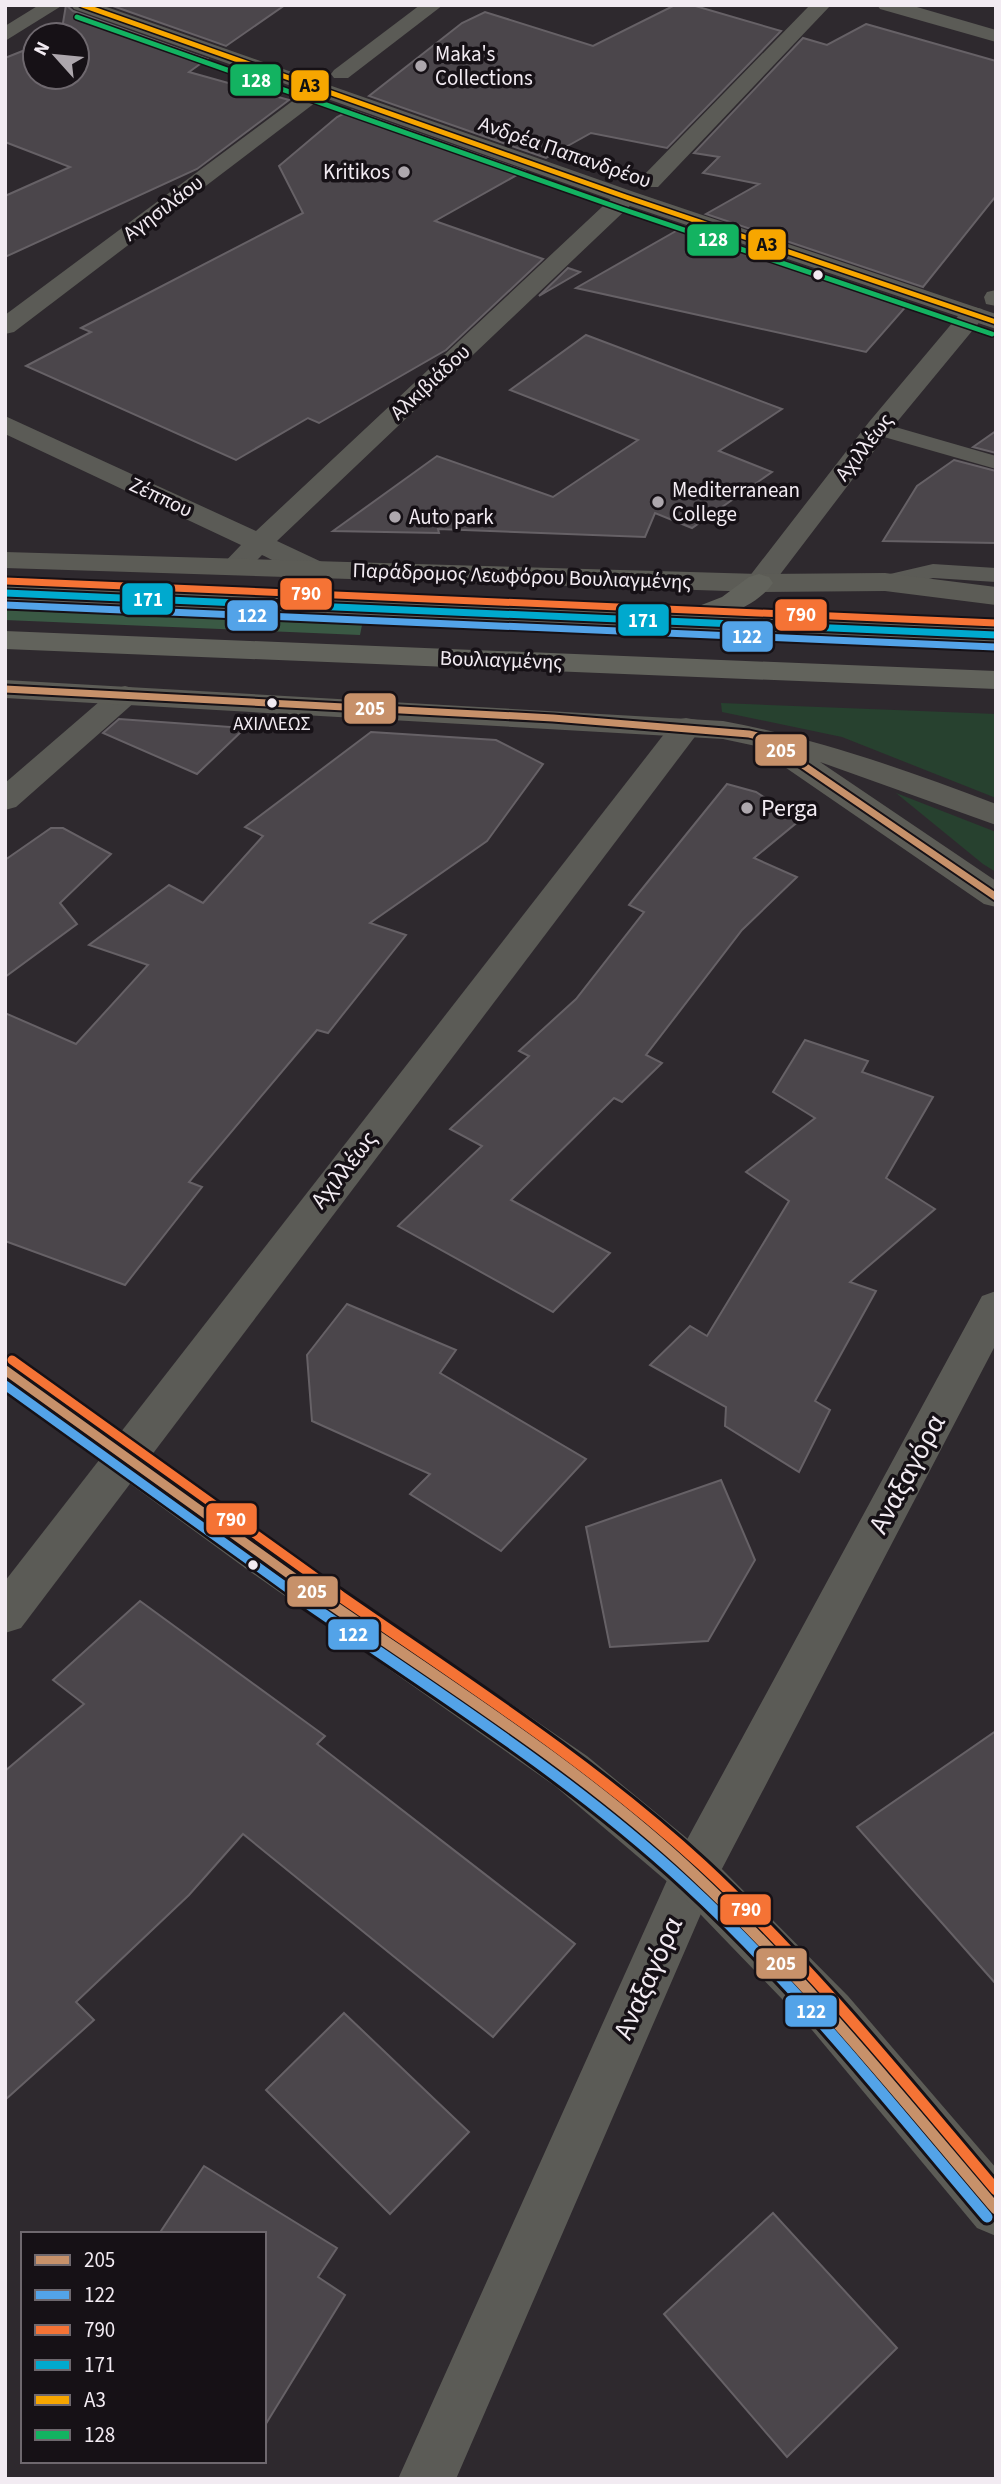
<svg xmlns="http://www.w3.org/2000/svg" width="1001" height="2484" font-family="'Source Sans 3',sans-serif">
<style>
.green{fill:#27412f}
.forest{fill:#3a5944}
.building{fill:#4b464b;stroke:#666166;stroke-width:2}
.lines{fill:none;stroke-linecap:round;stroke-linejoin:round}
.lane{fill:#5b5b56;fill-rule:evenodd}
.street{fill:#5b5b56;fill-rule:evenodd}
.secondary{fill:#5c5c56;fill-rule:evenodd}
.primary{fill:#62635c;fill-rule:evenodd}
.bus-1-far2-casing{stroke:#161116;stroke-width:11}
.bus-1-far1-casing{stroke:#161116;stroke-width:14}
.bus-1-casing{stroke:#161116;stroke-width:17}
.bus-2-far2-casing{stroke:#161116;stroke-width:11}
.bus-2-far1-casing{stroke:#161116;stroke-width:14}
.bus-2-casing{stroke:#161116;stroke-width:17}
.bus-3-far2-casing{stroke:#161116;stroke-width:11}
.bus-3-far1-casing{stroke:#161116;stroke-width:14}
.bus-3-casing{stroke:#161116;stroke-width:17}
.bus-4-casing{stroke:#161116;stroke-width:11}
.bus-5-casing{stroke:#161116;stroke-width:8}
.bus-6-casing{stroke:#161116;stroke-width:8}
.bus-1-far2{stroke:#c7916a;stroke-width:7}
.bus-1-far1{stroke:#c7916a;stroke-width:9}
.bus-1{stroke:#c7916a;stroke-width:11}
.bus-2-far2{stroke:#53a3e8;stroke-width:7}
.bus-2-far1{stroke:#53a3e8;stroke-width:9}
.bus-2{stroke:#53a3e8;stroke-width:11}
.bus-3-far2{stroke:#f57335;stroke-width:7}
.bus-3-far1{stroke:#f57335;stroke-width:9}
.bus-3{stroke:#f57335;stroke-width:11}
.bus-4{stroke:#00a9ce;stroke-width:7}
.bus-5{stroke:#f7a600;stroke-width:5}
.bus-6{stroke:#13b361;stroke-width:5}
.poi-dot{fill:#ada7ad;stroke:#161116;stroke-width:2.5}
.bus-dot{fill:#f2ebf2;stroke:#161116;stroke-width:2.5}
.labels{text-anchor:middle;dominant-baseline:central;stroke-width:7;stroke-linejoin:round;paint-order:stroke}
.far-bus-label{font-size:19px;fill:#f2ebf2;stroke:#161116}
.far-poi-label{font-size:21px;fill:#f2ebf2;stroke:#161116;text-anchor:start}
.far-street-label{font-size:21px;fill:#f2ebf2;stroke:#161116}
.poi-label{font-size:24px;fill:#f2ebf2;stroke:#161116;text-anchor:start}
.street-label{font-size:24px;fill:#f2ebf2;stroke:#161116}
.near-street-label{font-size:28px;fill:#f2ebf2;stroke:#161116}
.line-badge{stroke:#161116;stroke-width:2.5}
.badge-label{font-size:19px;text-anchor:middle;font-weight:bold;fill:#fff}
.pale-badge-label{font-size:19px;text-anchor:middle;font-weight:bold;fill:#111}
</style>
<rect width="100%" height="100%" fill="#2e292e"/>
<!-- green -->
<g class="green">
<path d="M721,703L996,714V798L842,737L722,712Z"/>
<path d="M896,793L996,832V872L983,864Z"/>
</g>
<!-- forest -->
<path class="forest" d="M5,610L362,625L360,635L5,620Z"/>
<!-- building -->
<g class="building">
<path d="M66,5L73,11L207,59L189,72L289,100L197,169L5,257V196L70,167L5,142V58L35,46V77H77V35H61Z"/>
<path d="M110,5H285L226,46Z"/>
<path d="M675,5H692L781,31L667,148L591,133L546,158L369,96L462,23L485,12L593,46Z"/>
<path d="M866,24L996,61V196L923,287L706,214L759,184L703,173L719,157L694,153L803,38L827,45Z"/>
<path d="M351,110L524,171L435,221L543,259L446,350L319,423L308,418L236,460L26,366L91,332L81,328L303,213L279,166L337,117Z"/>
<path d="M683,227L909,303L866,352L576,288Z"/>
<path d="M568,268L580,272L539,296Z"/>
<path d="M586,335L782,409L719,451L772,472L692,528L655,513L645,537L438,529L439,533L333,531L437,456L553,497L638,440L510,390Z"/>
<path d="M996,431V453L973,447Z"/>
<path d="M954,460L996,471V543L883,541L917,486Z"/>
<path d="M119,719L245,728L197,774L103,733Z"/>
<path d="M371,732L496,740L543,764L487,841L370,923L406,935L328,1033L317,1030L189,1182L202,1187L125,1285L5,1241V1013L76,1044L148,965L89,945L169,885L203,903L263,836L245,827Z"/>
<path d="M727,784L756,792L800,820L754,858L797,877L742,930L646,1055L662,1063L622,1102L614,1098L511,1200L610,1253L553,1312L398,1226L482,1146L450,1129L529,1056L519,1051L576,999L644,912L629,905Z"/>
<path d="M51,828H63L111,854L60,903L77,924L5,977V860Z"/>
<path d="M805,1040L868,1061L862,1072L933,1097L886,1178L935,1209L850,1282L876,1291L815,1401L830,1410L799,1472L725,1426L726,1407L650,1365L690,1326L707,1336L789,1201L746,1172L815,1118L773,1092Z"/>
<path d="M347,1304L456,1350L440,1373L586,1459L501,1551L410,1494L430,1474L312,1421L307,1355Z"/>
<path d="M721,1480L755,1560L708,1641L610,1647L586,1527Z"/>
<path d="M140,1601L325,1736L317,1744L575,1944L493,2037L243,1834L189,1895L76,2002L94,2020L5,2100V1771L84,1704L53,1680Z"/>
<path d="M996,1731V1984L857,1827Z"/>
<path d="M344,2013L469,2132L390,2214L266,2090Z"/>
<path d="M204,2166L337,2248L318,2277L345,2295L264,2427V2234H159Z"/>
<path d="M773,2213L897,2348L787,2457L664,2314Z"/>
</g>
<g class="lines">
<!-- lane -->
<g class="lane">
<path d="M878,422L996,456V469L870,433L867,428L870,423Z"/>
<path d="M933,564L996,568V582L933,578L885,589L877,587L873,582L877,577Z"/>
</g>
<!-- street -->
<g class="street">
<path d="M39,5H63L5,41V26Z"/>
<path d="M420,5H443L348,78H334L331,74L334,70Z"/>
<path d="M810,5H831L658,187H642L639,182L642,177Z"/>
<path d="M877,5H910L996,30V42L880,9Z"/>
<path d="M321,83L331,89L328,93L14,332L5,334V315L314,85Z"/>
<path d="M626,190L637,197L634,202L277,541L326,564L330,570L326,576C305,581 282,564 262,555C250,567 243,578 224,573L220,567L241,545L5,434V416L256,531L618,192Z"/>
<path d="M996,290V306L986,304L984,297L987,292Z"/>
<path d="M973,307L982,309L985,314L982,319L887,434L769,589L759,592L749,589L745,583L749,577L869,422L964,309Z"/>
<path d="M125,686L136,689L140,695L136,701L16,807L5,810V783L114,689Z"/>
<path d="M686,718L697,720L701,727L697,734L21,1628L5,1633V1581L675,720Z"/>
<path d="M996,1291V1344L713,1886L456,2479H398L677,1858L982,1296Z"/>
</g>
<!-- secondary -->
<g class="secondary">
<path d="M71,5H101L634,192L996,314V329L618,202L74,9Z"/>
<path d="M5,552L759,574L885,573L996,587V605L885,591L759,592L5,568Z"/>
<path d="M5,680L723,721C817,738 906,770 996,804V825L820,762L996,881V907L984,904L776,761L771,754L774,750L723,739L5,698Z"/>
<path d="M5,1355L19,1359L275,1542L587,1756L711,1858L848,1996L996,2168V2236L977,2228L812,2030L677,1890L555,1786L245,1568L5,1392Z"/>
</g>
<!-- primary -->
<g class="primary">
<path d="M759,574L769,577L773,583C763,598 743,609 726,615L996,626V644L5,602V584L681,613L722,597L749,577Z"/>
<path d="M5,631L996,671V689L5,649Z"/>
</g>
<!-- bus-1-far2 casing -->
<g class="bus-1-far2-casing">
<path id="bus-1-far2" d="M5,689L553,718L749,734L762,737L996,897"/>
</g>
<!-- bus-1-far1 casing -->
<g class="bus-1-far1-casing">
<path id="bus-1-far1" d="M5,1370L318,1595"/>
</g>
<!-- bus-1 casing -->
<g class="bus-1-casing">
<path id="bus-1" d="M316,1594C444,1683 580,1767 694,1874C804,1977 899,2095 996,2209"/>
</g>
<!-- bus-2-far2 casing -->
<g class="bus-2-far2-casing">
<path id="bus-2-far2" d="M5,605L995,647"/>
</g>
<!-- bus-2-far1 casing -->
<g class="bus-2-far1-casing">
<path id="bus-2-far1" d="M5,1385L297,1595"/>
</g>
<!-- bus-2 casing -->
<g class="bus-2-casing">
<path id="bus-2" d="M294,1594C427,1686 567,1773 686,1883C796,1984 890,2103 987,2217"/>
</g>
<!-- bus-3-far2 casing -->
<g class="bus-3-far2-casing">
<path id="bus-3-far2" d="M6,581L996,623"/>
</g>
<!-- bus-3-far1 casing -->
<g class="bus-3-far1-casing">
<path id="bus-3-far1" d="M12,1360L340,1595"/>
</g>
<!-- bus-3 casing -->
<g class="bus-3-casing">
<path id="bus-3" d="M337,1594C461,1680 590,1762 702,1865C809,1964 902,2079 996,2190"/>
</g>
<!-- bus-4 casing -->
<g class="bus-4-casing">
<path id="bus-4" d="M5,593L996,635"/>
</g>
<!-- bus-5 casing -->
<g class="bus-5-casing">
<path id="bus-5" d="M82,5L626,197L996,322"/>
</g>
<!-- bus-6 casing -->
<g class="bus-6-casing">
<path id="bus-6" d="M77,17L622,209L992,334"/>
</g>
<!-- bus-1-far2 -->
<use href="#bus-1-far2" class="bus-1-far2"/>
<!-- bus-1-far1 -->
<use href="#bus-1-far1" class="bus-1-far1"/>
<!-- bus-1 -->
<use href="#bus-1" class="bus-1"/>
<!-- bus-2-far2 -->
<use href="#bus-2-far2" class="bus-2-far2"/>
<!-- bus-2-far1 -->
<use href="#bus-2-far1" class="bus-2-far1"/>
<!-- bus-2 -->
<use href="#bus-2" class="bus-2"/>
<!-- bus-3-far2 -->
<use href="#bus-3-far2" class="bus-3-far2"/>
<!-- bus-3-far1 -->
<use href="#bus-3-far1" class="bus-3-far1"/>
<!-- bus-3 -->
<use href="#bus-3" class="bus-3"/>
<!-- bus-4 -->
<use href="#bus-4" class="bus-4"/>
<!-- bus-5 -->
<use href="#bus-5" class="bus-5"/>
<!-- bus-6 -->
<use href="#bus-6" class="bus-6"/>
</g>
<!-- markers -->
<g class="poi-dot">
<circle cx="421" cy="66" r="7"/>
<circle cx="404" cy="172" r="7"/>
<circle cx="658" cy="502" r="7"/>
<circle cx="395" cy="517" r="7"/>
<circle cx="747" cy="808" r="7"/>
</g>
<g class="bus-dot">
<circle cx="818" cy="275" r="6"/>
<circle cx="272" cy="703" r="6"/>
<circle cx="253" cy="1565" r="6"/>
</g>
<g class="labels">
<!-- far-bus labels -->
<g class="far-bus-label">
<text x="272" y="724">ΑΧΙΛΛΕΩΣ</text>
</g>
<!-- far-poi labels -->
<g class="far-poi-label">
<text x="435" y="54">Maka's<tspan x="435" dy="24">Collections</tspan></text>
<text x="390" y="172" text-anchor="end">Kritikos</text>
<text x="672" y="490">Mediterranean<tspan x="672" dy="24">College</tspan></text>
<text x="409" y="517">Auto park</text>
</g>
<!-- far-street labels -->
<g class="far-street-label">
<text transform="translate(565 152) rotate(19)">Ανδρέα Παπανδρέου</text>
<text transform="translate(163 208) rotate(-37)">Αγησιλάου</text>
<text transform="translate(430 382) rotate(-43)">Αλκιβιάδου</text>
<text transform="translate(864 447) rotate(-52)">Αχιλλέως</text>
<text transform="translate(161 497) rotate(25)">Ζέππου</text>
<text transform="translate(522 576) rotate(2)">Παράδρομος Λεωφόρου Βουλιαγμένης</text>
<text transform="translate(501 660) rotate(2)">Βουλιαγμένης</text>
</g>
<!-- poi labels -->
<g class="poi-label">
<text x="761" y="808">Perga</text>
</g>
<!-- street labels -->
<g class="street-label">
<text transform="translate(344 1170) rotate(-52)">Αχιλλέως</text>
</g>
<!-- near-street labels -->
<g class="near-street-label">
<text transform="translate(907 1474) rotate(-62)">Αναξαγόρα</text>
<text transform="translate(648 1978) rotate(-66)">Αναξαγόρα</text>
</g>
</g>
<g class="line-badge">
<rect x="229" y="63" width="53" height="34" rx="7" fill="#13b361"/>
<rect x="290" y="69" width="40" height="33" rx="7" fill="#f7a600"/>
<rect x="686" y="223" width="54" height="34" rx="7" fill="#13b361"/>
<rect x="747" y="228" width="40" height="33" rx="7" fill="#f7a600"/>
<rect x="279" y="577" width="54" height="34" rx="7" fill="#f57335"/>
<rect x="121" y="582" width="53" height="34" rx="7" fill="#00a9ce"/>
<rect x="774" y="598" width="54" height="34" rx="7" fill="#f57335"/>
<rect x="226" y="599" width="53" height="33" rx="7" fill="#53a3e8"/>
<rect x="617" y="603" width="53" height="34" rx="7" fill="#00a9ce"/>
<rect x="721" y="620" width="53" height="33" rx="7" fill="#53a3e8"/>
<rect x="343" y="692" width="54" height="33" rx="7" fill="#c7916a"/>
<rect x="754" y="733" width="54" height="34" rx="7" fill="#c7916a"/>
<rect x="205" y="1502" width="53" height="34" rx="7" fill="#f57335"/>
<rect x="286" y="1575" width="53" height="33" rx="7" fill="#c7916a"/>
<rect x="327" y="1618" width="53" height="33" rx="7" fill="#53a3e8"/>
<rect x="719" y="1893" width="53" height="33" rx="7" fill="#f57335"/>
<rect x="755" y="1947" width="53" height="33" rx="7" fill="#c7916a"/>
<rect x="784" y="1994" width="54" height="34" rx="7" fill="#53a3e8"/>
</g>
<g class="badge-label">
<text x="256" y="87">128</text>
<text x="713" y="246">128</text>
<text x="306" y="600">790</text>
<text x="148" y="606">171</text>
<text x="801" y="621">790</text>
<text x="252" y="622">122</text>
<text x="643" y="627">171</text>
<text x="747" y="643">122</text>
<text x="370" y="715">205</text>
<text x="781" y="757">205</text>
<text x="231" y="1526">790</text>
<text x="312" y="1598">205</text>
<text x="353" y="1641">122</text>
<text x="746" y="1916">790</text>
<text x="781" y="1970">205</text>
<text x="811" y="2018">122</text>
</g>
<g class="pale-badge-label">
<text x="310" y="92">Α3</text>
<text x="767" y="251">Α3</text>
</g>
<!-- border -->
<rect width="1001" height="2484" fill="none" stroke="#f2ebf2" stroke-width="14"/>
<!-- legend -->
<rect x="21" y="2232" width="245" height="231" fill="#161116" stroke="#6e686e" stroke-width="2"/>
<rect x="35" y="2255" width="35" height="10" fill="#c7916a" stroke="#6e686e" stroke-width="2"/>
<text x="84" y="2267" font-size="21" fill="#f2ebf2">205</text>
<rect x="35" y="2290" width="35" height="10" fill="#53a3e8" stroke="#6e686e" stroke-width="2"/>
<text x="84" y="2302" font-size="21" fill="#f2ebf2">122</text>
<rect x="35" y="2325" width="35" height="10" fill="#f57335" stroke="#6e686e" stroke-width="2"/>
<text x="84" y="2337" font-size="21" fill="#f2ebf2">790</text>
<rect x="35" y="2360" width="35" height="10" fill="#00a9ce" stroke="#6e686e" stroke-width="2"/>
<text x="84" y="2372" font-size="21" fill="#f2ebf2">171</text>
<rect x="35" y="2395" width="35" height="10" fill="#f7a600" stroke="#6e686e" stroke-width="2"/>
<text x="84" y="2407" font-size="21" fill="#f2ebf2">Α3</text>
<rect x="35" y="2430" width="35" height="10" fill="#13b361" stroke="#6e686e" stroke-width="2"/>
<text x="84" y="2442" font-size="21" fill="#f2ebf2">128</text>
<!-- north arrow -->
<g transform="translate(56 56) rotate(297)"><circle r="33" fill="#161116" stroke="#6e686e" stroke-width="2"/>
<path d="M0-5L12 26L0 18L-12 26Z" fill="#ada7ad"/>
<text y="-10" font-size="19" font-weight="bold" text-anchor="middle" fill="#f2ebf2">N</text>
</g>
</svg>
